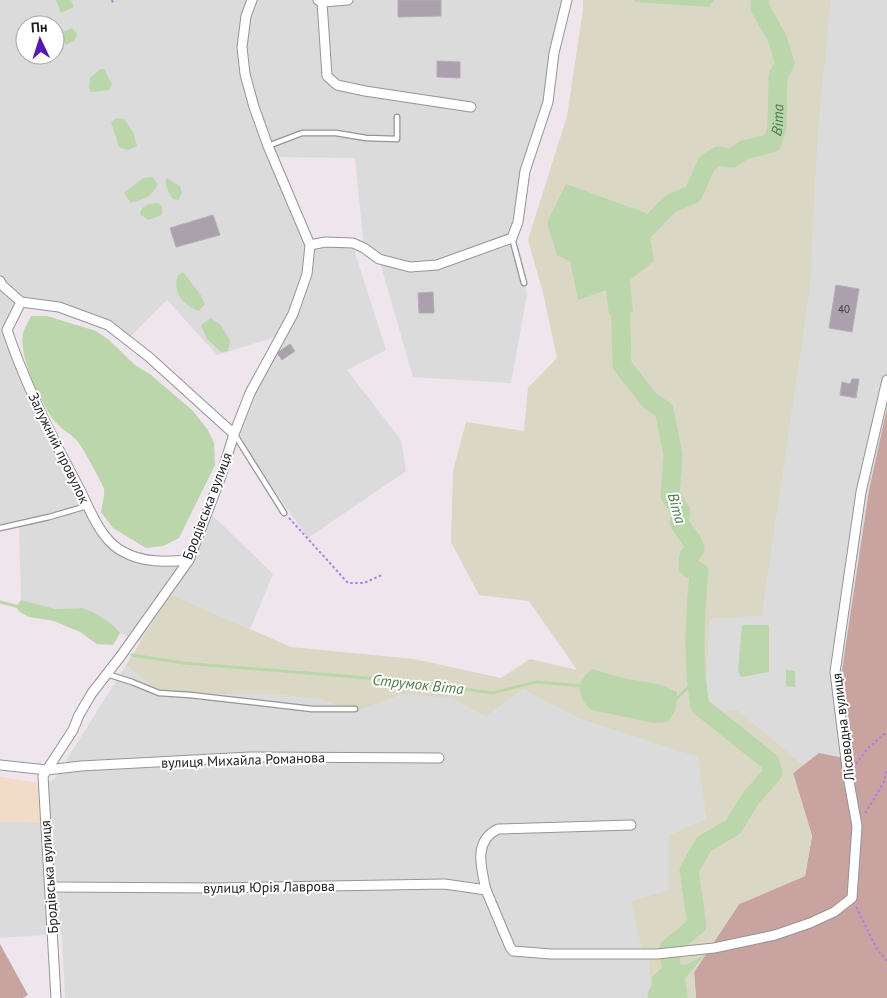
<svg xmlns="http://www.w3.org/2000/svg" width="887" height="998" font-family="'PT Sans',sans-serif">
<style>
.residential{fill:#dbdbdc;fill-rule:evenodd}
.forest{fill:#c8a39f}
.wetland{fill:#dad8c4}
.park{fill:#f3dcc7}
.water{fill:#bbd6ab}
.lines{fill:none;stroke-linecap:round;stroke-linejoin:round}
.stream{stroke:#bbd6ab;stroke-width:3}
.river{stroke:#bbd6ab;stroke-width:19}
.building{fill:#aaa1ac;stroke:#baa9be}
.lane-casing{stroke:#959595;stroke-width:7}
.street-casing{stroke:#959595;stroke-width:11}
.path{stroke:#b17be9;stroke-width:2;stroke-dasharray:2.5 2.5;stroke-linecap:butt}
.lane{stroke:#fff;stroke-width:4.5}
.street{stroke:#fff;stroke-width:9}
.labels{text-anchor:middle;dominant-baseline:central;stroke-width:4;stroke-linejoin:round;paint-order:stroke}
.number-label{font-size:11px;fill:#413f42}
.street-label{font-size:14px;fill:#1e1e1e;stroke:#fff}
.water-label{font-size:15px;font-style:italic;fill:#4b7e45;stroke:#fff}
</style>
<rect width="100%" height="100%" fill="#eee5ed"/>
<!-- residential -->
<g class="residential">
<path d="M0,0H567L513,238L527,294L511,383L413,377L379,259L364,248L355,158L273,157L310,245L353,243L356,256L386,350L347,370L401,440L406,471L308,538L234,434L282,335L217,355L167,300L127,340L108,325L59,307L21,302L7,330L15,354L105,537L144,560H188L208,511L273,574L250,629L170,594L140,642L120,633L112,624L93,612L82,608L56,609L21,600L19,524L0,528ZM25,25H55V55H25Z"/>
<path d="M831,0H887V408L869,490L842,670L855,760L819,753L803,765L737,711L714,713L705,704L710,619L762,616L810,290L818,135Z"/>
<path d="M126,665L163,695L267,694L319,699L355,712L403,694L452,697L486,717L523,689L577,718L699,757L706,818L669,835V890L642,950L649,959L650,998H65L62,934L0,938V777L43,784L54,780Z"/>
</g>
<!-- forest -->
<g class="forest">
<path d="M887,408V998H696L694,972L739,904L805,876L812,836L793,773L819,753L854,760L842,670L869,490Z"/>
<path d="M0,944L28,995L23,998H0Z"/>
</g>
<!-- wetland -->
<g class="wetland">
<path d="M583,0H831L818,135L810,290L762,616L710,619L705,704L714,713L737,710L803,765L793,773L812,836L805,876L739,904L712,945L642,950L631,901L669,890V835L706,818L698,757L577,718L523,689L486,717L452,698L403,694L355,712L319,699L267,694L163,695L126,665L170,594L291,647L414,659L501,678L530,659L577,670L529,601L479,595L451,542L453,471L466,422L524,431L528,388L557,358L543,293L528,240L567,116L583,10Z"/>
<path d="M707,953L694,972L696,998H650L649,959Z"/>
</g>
<!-- park -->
<path class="park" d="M0,777L43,784L46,823L0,822Z"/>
<!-- water -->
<g class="water">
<path d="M56,0H71L74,7L61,13Z"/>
<path d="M634,0H714L709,7L635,2Z"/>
<path d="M72,28L77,34L75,40L66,45L61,37L63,32Z"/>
<path d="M100,69H104L112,84L109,90L91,92L89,87L90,78Z"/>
<path d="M117,118L124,119L133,132L137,146L128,150L119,147L111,122Z"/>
<path d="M153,177L158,184C152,197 144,199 131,203L124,193L143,178Z"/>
<path d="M166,178L180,186L182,193L178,200L173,199C169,192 164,186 166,178Z"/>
<path d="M566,184L646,213L654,261L630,280L633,312L609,315L606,290L578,300L570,261L557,255L547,223Z"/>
<path d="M158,203L162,206V215L148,220L140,214C142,204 149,204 158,203Z"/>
<path d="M183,272L200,294L205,304L199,311C183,305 172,293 178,275Z"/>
<path d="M31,316H47L96,331L109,340L135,365L151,375L192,410L208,430L214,443L215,465L179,538L163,546L146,548L113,528L101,512C102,505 105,496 104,489C102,483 83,448 78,442C72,434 61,430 53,419C40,400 16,353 24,330C26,325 29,321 31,316Z"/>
<path d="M211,318L221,325L230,341L228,351L221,352L207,339L201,325Z"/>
<path d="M21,600L56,609L82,608L93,612L112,624L120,633L113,645L97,644L80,632L54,621L29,617L20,612L16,607Z"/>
<path d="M742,625H769V672L741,677L738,670Z"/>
<path d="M592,669L623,678L658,684L677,692L676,709L668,722L654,723L592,710C576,698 576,681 592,669Z"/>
<path d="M786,670L795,671V687L786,686Z"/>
<path d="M707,953L685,978L688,998H653L652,977L663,967L688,964Z"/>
</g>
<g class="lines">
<!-- stream -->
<g class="stream">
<path d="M0,602L19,607"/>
<path d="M132,655L183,663L416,682L492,693L536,682L583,686"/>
<path d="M673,699H676L695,681"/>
</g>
<!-- river -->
<g class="river">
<path id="s1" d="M635,247L639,236L670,204L693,194L707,163L718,156L732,158L744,150L772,143L777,128L778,76L785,63L777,38L760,8V0"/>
<path d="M620,289L622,365L650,401L664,410L673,455L670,495L681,512L679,523L692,541L695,549L689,556L688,567L699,572C695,617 692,662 700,706L770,762L773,773L751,798L733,827L704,844L689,870L697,925L669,948L672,972L658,993L657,998"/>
</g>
</g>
<!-- building -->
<g class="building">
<path d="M398,0H441V16L398,17Z"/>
<path d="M437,61L460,62V78L437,77Z"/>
<path d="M213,215L220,235L176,247L170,228Z"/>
<path d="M836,285L859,289L852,332L829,328Z"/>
<path d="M433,292L434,313H419L418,293Z"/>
<path d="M290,344L295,351L282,360L277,353Z"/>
<path d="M852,379H859L856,398L840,395L842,382L850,384Z"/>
</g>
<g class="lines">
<!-- lane casing -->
<g class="lane-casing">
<g id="lane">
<path d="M268,146L302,133H336L366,138L397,139V117"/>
<path d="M512,238L524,283"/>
<path d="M235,435L284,513"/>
<path d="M0,528L49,517L87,506"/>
<path d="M107,674L132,682L159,693L190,695L312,709H355"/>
</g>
</g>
<!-- street casing -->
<g class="street-casing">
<g id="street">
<path d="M318,0L322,2L348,0"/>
<path d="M322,2L327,76L337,85L365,91L471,107"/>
<path d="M310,245L325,242L353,243L364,248L379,259L410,267L437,265L512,238L518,222L525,171L548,102L554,53L567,0"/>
<path d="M0,281L2,285L21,302L7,330C25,384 51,436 78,486C87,503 93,521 105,536C109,541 116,548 122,551C142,563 166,562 189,560"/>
<path d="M21,302L59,307L108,325L149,357L234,434"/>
<path d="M0,765L47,770L81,766L250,757L439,758"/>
<path d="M51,887L217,888L445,884L486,890L510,947L513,951L551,954H657L714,948L775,935L810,923L834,912L852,898L857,826L848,776L835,672L861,492L887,380"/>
<path d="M486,890C481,867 473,841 498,829L631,825"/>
<path d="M56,998L43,776L73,730L79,715L92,693L120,657L189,560L220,479L234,434L250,393L293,314L307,274L310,245L268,146L254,107L245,74L242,47L246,16L252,0"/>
</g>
</g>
<!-- path -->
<g class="path">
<path d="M112,0L113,3"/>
<path d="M289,518L348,583H364L382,575"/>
<path d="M856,764L868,748L887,732"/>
<path d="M865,813L883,784L887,770"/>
<path d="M856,907L877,949L887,961"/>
</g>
<!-- lane -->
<use href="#lane" class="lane"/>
<!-- street -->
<use href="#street" class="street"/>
</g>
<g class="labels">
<!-- number labels -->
<g class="number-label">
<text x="844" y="309">40</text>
</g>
<!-- street labels -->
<g class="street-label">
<text transform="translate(59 448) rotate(64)">Залужний провулок</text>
<text transform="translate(207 506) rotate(-69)">Бродівська вулиця</text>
<text transform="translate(843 727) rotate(-97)">Лісоводна вулиця</text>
<text transform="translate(243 760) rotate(-2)">вулиця Михайла Романова</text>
<text transform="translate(49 877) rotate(-94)">Бродівська вулиця</text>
<text transform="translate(269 887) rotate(-1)">вулиця Юрія Лаврова</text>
</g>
<!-- water labels -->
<g class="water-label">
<text stroke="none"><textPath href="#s1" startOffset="210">Віта</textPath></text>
<text transform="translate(677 508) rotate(74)">Віта</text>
<text transform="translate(418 684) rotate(6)">Струмок Віта</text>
</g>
</g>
<!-- north arrow -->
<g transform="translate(40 40) rotate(356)"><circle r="24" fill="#ffffff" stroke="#a5a5a5"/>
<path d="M0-4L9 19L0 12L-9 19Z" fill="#5518b4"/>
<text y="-8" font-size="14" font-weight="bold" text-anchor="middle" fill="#1e1e1e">Пн</text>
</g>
</svg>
